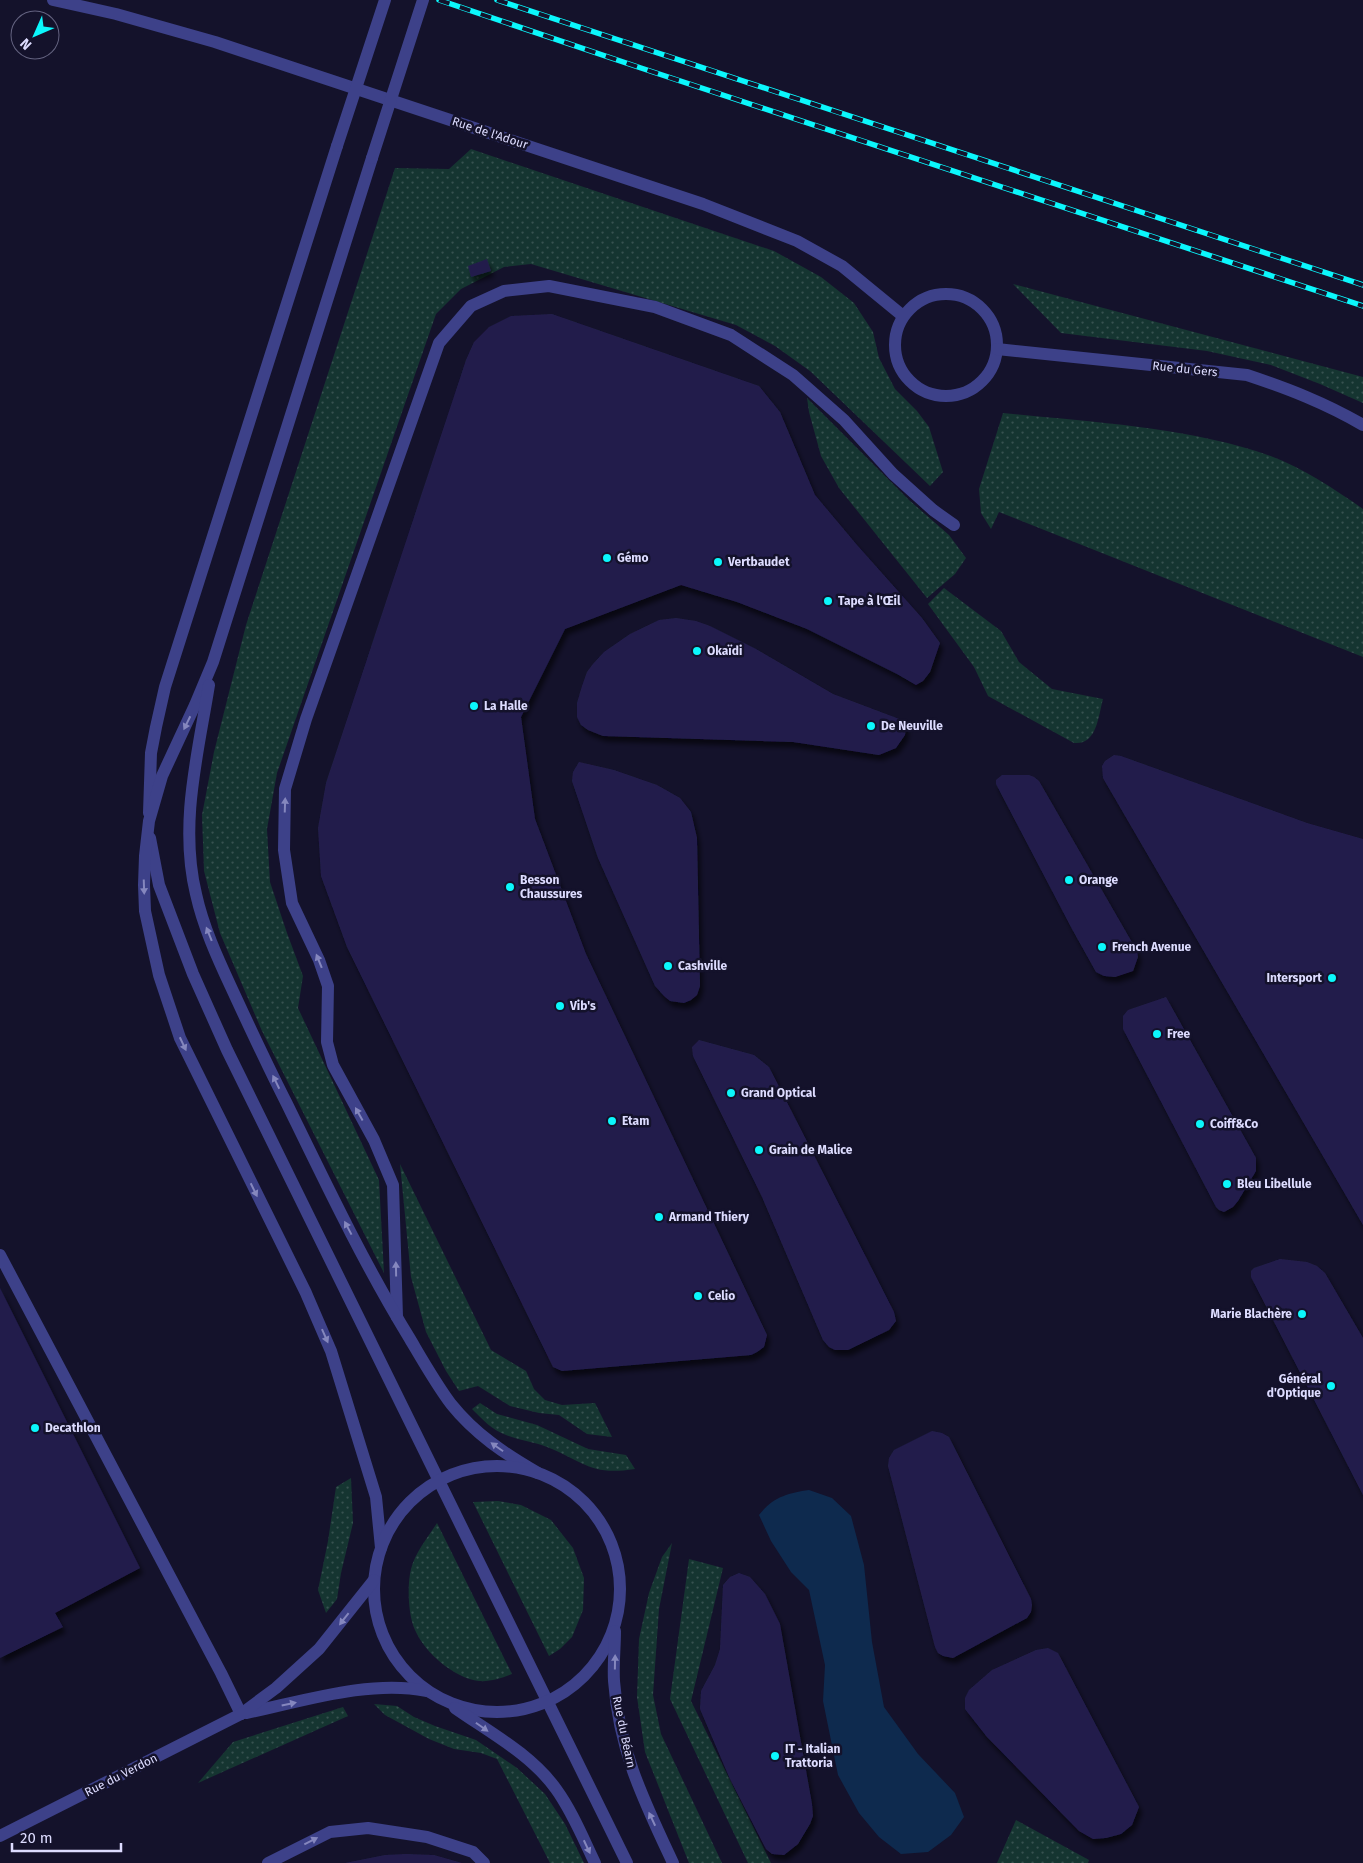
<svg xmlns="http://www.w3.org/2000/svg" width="1363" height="1863" font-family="'Fira Sans',sans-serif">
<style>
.grass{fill:url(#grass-dots)}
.water{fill:#0e2a4e}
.building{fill:#231e4c;filter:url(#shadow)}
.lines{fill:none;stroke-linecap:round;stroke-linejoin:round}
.lane{stroke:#3d4189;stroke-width:12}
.street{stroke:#3d4189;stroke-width:12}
.rail-casing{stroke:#0bf7fc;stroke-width:5.5}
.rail{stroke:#14122b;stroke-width:4;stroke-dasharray:11;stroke-linecap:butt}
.lane-bridge{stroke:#3d4189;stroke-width:12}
.street-bridge{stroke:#3d4189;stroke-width:12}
.oneway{fill:#8587be}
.poi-dot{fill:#0bf7fc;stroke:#14122b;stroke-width:2}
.labels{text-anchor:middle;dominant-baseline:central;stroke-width:5;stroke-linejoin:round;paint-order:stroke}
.street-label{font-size:12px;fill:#dddcff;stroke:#14122b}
.poi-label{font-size:12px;font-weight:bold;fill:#dddcff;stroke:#14122b;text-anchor:start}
</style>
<defs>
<pattern id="grass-dots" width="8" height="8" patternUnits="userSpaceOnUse" patternTransform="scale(1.25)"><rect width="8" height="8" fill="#153531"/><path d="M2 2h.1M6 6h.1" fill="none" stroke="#375250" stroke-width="1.8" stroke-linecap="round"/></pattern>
<filter id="shadow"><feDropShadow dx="3" dy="5.5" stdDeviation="2.5" flood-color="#0009"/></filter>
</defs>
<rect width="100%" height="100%" fill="#14122b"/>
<!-- grass -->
<g class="grass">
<path d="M471,149L774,251L821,277L854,303L873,332L879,358L895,389L917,411L929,427L943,472L930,486L810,371L775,346L736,325L531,264L504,267L461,289L436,314L277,773L267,829L270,882L287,933L303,976L298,1008L379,1180L384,1273L262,1031L220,933L204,871L202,815L214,752L246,625L395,168L449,169Z"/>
<path d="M1013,284L1363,377V403L1320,384L1271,365L1207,351L1061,333Z"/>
<path d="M807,398L909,500L949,535L966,558L955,574L927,598L839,488L821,456L809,412Z"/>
<path d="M1003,413C1088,422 1174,426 1256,451C1295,463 1330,486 1363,509V657L999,512L991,529L981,513L979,489Z"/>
<path d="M944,588L1001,631L1019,662L1052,689L1103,699C1098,717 1097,745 1074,743L988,696L974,667L928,604Z"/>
<path d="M400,1164L491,1350L526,1371L534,1389L545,1400L562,1405L595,1403L612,1437L587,1434L559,1415L539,1413L510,1406L478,1386L459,1391L446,1371L426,1332L411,1277Z"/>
<path d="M480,1403L497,1414L537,1425L588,1449L626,1455L635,1469C590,1476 585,1462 547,1447C534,1442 518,1440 506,1435C492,1430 482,1419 472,1409Z"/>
<path d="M351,1478L353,1523L341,1573L337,1599L326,1613L318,1590L328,1541L336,1487Z"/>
<path d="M498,1501L521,1505L551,1520L573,1548L584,1578L583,1610L572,1637L560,1649L549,1656L473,1502Z"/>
<path d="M437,1523L512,1674C502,1678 490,1682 479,1681C454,1678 425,1653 415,1630C408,1615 407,1585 411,1569C415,1553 428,1537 437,1523Z"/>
<path d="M672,1543L659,1609L653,1695L661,1734L722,1863H689L645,1752L637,1697L639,1639L649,1593L662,1557Z"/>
<path d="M689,1559L723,1568L691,1701L771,1863H748L670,1699Z"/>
<path d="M374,1704L397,1706L414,1717L435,1726L476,1740L517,1768L545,1794L565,1824L584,1863H550L497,1759L481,1753L454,1749L429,1739L385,1715Z"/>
<path d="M343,1707L348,1716L198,1783L233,1742Z"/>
<path d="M1016,1820L1089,1860L1088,1863H997Z"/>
</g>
<!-- water -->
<path class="water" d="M809,1490L832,1498L851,1516L864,1565L872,1642L884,1707L918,1754L955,1793L964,1817L951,1835L928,1852L901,1854L879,1837L859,1813L838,1775L823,1701L825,1665L809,1590L791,1572L771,1541L759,1515C773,1497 788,1493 809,1490Z"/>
<!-- building -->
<g class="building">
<path d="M487,259L491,271L471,277L468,266Z"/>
<path d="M552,314L759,386L780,412L815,495L857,545L922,618L940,643L930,672L923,681L916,685L897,674L807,629L737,602L681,585L565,629L521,717L535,819L586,954L767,1335L764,1347L757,1352L751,1355L562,1371L553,1367L347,947L321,876L318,828L326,783L466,360L474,342L489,327L511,316Z"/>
<path d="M676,618L696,621L710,626L756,649L833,694L902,720L906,726L905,735L896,748L879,755L793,742L603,736L588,730L581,725L577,717V703L582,686L587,672L593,664L604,652L630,634L659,620Z"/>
<path d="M1114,755L1121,756L1307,823L1363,839V1225L1103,778L1102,766L1105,761Z"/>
<path d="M579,762L614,770L657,785L680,798L691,812L697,838L700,986L697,995L691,1000L684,1003L670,1001L664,996L655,986L598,858L572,781L573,772Z"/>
<path d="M1002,775H1029L1034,777L1039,781L1137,951L1138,957L1133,971L1115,977L1104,976L1096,972L1072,929L996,784V780Z"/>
<path d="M1166,997L1256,1158V1171L1238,1201L1233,1207L1224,1212L1219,1210L1216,1207L1123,1029V1016L1128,1010Z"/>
<path d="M699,1040L754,1055L769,1067L894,1312L896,1321L889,1330L848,1350H835L829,1347L823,1340L762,1197L693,1056L692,1047Z"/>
<path d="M1280,1259L1307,1262L1317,1266L1325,1273L1363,1338V1495L1251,1277V1271L1254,1268Z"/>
<path d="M0,1288L140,1568L55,1613L63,1627L0,1658Z"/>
<path d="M932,1431L942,1433L949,1437L1031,1599L1032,1605L1031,1612L1027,1618L953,1658L943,1656L938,1653L935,1647L888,1466L889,1458L894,1450Z"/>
<path d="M739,1573L750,1577L765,1594L780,1624L812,1804L813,1816L810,1824L798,1844L784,1855L772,1854L766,1849L730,1779L700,1709L701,1691L715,1665L720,1649L723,1585L730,1577Z"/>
<path d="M1048,1648L1058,1653L1139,1807L1132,1825L1121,1834L1106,1838L1093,1839L1079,1831L987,1737L965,1709V1698L969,1690L992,1670L1036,1650Z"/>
<path d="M406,1854L434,1855L462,1863H345L385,1855Z"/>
</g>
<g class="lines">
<!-- lane -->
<g class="lane">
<path d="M149,813L151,753L156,727L165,687L337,146"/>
<path d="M150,838L159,885L193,974L227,1050L627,1863"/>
<path d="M0,1255L221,1673L241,1714"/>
<path d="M397,1317L393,1185L374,1140L333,1065L327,1042L328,986L319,960L292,903L284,850L285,789L306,719L439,343L471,306L504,291L549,286L655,307L731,335L793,375L844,420L893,474L933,510L954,525"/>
<path d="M268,1863L330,1832L368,1828L427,1837L473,1852L484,1863"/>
</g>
<!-- street -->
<g class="street">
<path d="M53,0L116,14L215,42L703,204L797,241L842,266L903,316"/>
<path d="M372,158L213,662L195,705L162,776L149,821L145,856L144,885L145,911L159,975L180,1038L306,1293L331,1351L376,1497L381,1548"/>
<circle cx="946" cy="345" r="51"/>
<path d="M997,349L1247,375C1289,389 1325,403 1363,425"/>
<path d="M209,685C198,754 179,824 196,894C203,926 217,957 231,987C249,1026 267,1065 287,1104C326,1184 364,1264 410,1339C423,1361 436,1384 451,1404C475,1434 505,1454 538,1473"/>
<circle cx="497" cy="1589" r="123"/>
<path d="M615,1631C615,1648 613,1665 614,1681C619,1751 644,1801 673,1863"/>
<path d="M455,1708C489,1732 531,1754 556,1789C572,1811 583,1838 595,1863"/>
<path d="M246,1713C300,1702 371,1679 426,1691"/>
<path d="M0,1836L241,1714L276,1688L319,1649L374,1580"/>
</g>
<!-- rail casing -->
<g class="rail-casing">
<g id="rail">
<path d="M439,0L641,68L1363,306"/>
<path d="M497,0L1363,285"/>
</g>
</g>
<!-- rail -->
<use href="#rail" class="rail"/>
<!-- lane-bridge -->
<path class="lane-bridge" d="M337,146L385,0"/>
<!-- street-bridge -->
<path class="street-bridge" d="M372,158L423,0"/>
</g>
<!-- one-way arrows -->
<defs><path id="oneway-solid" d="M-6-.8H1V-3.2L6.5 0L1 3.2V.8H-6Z" transform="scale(1.25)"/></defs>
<g class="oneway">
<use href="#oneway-solid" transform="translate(187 723) rotate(116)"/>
<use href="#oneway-solid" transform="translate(285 805) rotate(-88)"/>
<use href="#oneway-solid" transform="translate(144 887) rotate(88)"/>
<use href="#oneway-solid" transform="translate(209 934) rotate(-112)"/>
<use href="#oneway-solid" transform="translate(319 961) rotate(-112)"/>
<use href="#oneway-solid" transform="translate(183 1044) rotate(65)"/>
<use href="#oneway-solid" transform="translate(276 1082) rotate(-116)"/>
<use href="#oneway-solid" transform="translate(359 1114) rotate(-119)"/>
<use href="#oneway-solid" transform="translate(254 1190) rotate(64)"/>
<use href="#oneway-solid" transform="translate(348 1228) rotate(-118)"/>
<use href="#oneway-solid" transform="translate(396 1269) rotate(-91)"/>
<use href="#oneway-solid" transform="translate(325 1336) rotate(66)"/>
<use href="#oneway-solid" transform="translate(497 1447) rotate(-145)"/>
<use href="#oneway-solid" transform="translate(344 1619) rotate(128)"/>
<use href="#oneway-solid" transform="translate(615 1662) rotate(-89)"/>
<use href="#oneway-solid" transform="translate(289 1704) rotate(-12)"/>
<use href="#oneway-solid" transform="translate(482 1727) rotate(35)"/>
<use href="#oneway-solid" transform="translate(652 1819) rotate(-115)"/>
<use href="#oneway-solid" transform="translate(311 1841) rotate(-27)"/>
<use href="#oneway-solid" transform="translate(587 1847) rotate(65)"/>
</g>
<!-- markers -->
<g class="poi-dot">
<circle cx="607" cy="558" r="5"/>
<circle cx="718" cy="562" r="5"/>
<circle cx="828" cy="601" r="5"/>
<circle cx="697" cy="651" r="5"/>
<circle cx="474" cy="706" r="5"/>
<circle cx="871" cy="726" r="5"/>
<circle cx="1069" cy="880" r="5"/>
<circle cx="510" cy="887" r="5"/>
<circle cx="1102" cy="947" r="5"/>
<circle cx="668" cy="966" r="5"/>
<circle cx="1332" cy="978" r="5"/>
<circle cx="560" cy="1006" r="5"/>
<circle cx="1157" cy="1034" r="5"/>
<circle cx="731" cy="1093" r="5"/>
<circle cx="612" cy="1121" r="5"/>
<circle cx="1200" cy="1124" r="5"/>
<circle cx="759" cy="1150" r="5"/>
<circle cx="1227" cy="1184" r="5"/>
<circle cx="659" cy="1217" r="5"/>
<circle cx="698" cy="1296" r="5"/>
<circle cx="1302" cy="1314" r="5"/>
<circle cx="1331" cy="1386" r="5"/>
<circle cx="35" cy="1428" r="5"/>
<circle cx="775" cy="1756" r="5"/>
</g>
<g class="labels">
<!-- street labels -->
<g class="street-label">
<text transform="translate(490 133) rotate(18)">Rue de l'Adour</text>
<text transform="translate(1185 369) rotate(6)">Rue du Gers</text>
<text transform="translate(624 1732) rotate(78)">Rue du Béarn</text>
<text transform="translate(121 1775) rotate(-27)">Rue du Verdon</text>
</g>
<!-- poi labels -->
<g class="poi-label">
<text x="617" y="558">Gémo</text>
<text x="728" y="562">Vertbaudet</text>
<text x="838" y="601">Tape à l'Œil</text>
<text x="707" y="651">Okaïdi</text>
<text x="484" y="706">La Halle</text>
<text x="881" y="726">De Neuville</text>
<text x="520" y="880">Besson<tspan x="520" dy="14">Chaussures</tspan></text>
<text x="1079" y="880">Orange</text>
<text x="1112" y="947">French Avenue</text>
<text x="678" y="966">Cashville</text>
<text x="1322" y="978" text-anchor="end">Intersport</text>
<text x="570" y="1006">Vib's</text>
<text x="1167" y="1034">Free</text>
<text x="741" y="1093">Grand Optical</text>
<text x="622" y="1121">Etam</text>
<text x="1210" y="1124">Coiff&amp;Co</text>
<text x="769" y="1150">Grain de Malice</text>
<text x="1237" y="1184">Bleu Libellule</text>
<text x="669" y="1217">Armand Thiery</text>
<text x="708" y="1296">Celio</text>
<text x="1292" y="1314" text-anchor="end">Marie Blachère</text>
<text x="1321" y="1379" text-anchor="end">Général<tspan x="1321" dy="14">d'Optique</tspan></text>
<text x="45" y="1428">Decathlon</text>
<text x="785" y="1749">IT - Italian<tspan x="785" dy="14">Trattoria</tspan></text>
</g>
</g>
<!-- north arrow -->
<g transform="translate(35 35) rotate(225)"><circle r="24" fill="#14122b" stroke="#646380"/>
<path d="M0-4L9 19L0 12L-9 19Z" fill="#0bf7fc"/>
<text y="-8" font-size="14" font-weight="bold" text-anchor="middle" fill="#dddcff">N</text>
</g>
<!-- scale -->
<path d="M12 1843v8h109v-8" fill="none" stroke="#dddcff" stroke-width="2.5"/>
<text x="20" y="1843" font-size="15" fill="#dddcff" stroke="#14122b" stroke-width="4" paint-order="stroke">20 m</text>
</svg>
